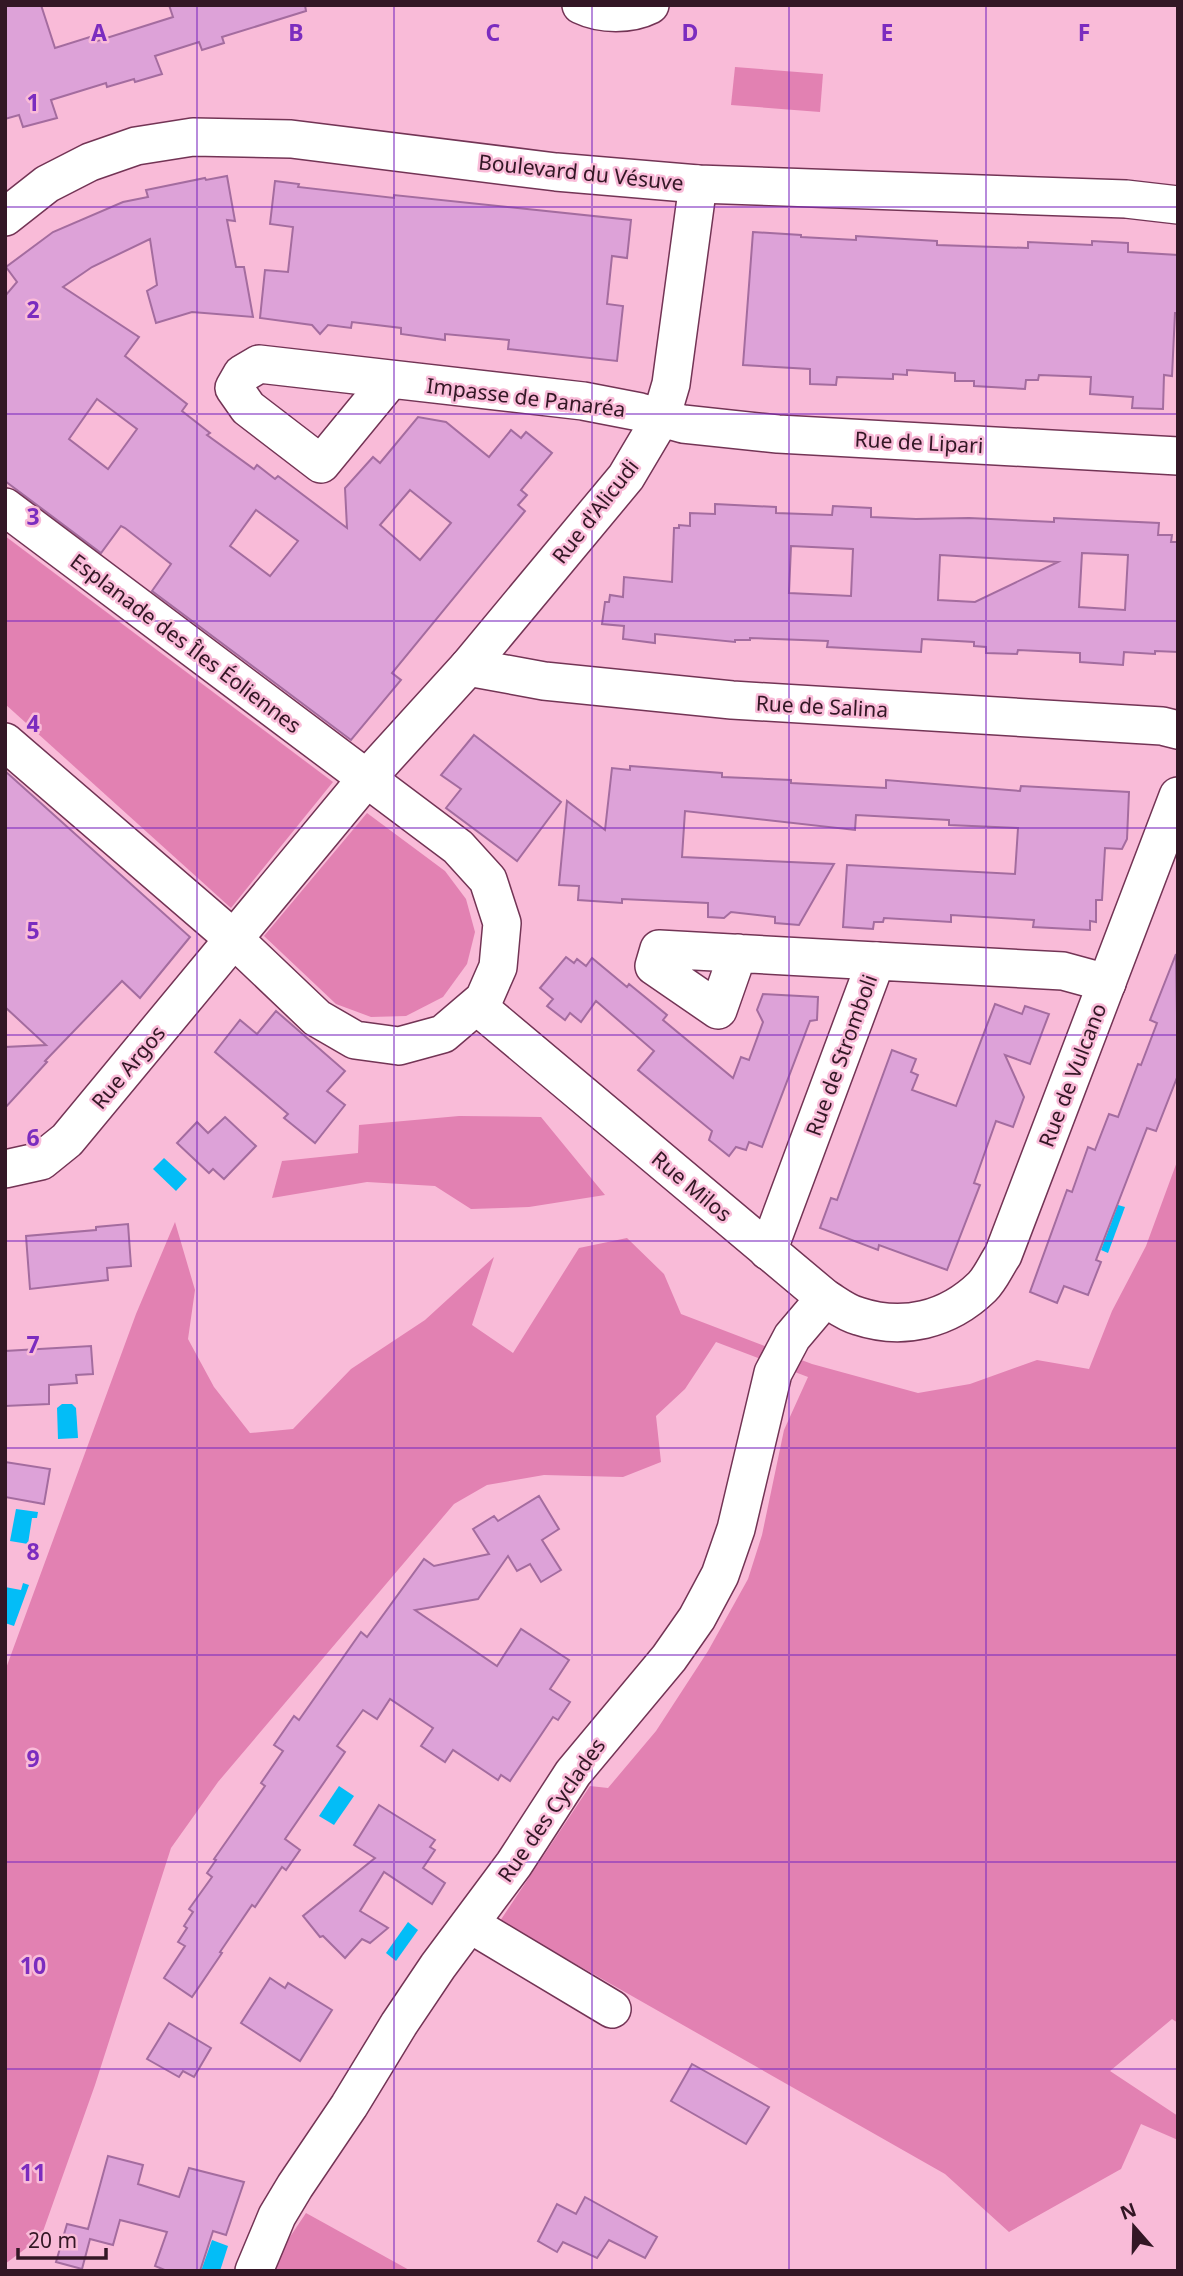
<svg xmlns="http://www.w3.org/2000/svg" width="1183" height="2276" font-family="'Noto Sans',sans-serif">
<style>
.green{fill:#e281b2}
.water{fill:#03bdf7}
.building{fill:#dda2d8;stroke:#a46c9f;stroke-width:2;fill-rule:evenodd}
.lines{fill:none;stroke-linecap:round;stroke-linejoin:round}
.minor-casing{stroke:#733455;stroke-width:40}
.minor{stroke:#fff;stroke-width:37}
.grid{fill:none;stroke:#7b2cbf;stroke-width:2;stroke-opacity:0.55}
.labels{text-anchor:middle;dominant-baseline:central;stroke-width:5;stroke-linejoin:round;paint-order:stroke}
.street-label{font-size:21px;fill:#331725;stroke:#f9bbd8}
.grid-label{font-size:23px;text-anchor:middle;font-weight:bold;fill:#7b2cbf;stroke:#f9bbd8;stroke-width:5;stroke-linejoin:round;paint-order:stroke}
</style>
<rect width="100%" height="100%" fill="#f9bbd8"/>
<!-- green -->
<g class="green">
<path d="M735,67L823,74L820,112L731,105Z"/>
<path d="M5,536L333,782L231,908L5,704Z"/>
<path d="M367,813L445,871L466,899L475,932L467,964L443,997L406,1016L371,1017L336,1004L264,936Z"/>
<path d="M459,1116L541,1117L605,1195L529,1207L471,1209L435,1186L367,1182L272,1198L282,1161L358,1153L359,1125Z"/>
<path d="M1178,1159V2023L1172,2019L1110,2071L1178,2116V2140L1141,2124L1121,2169L1009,2232L945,2174L500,1921L590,1786L608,1788L656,1731L708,1651L748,1579L762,1535L784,1430L808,1377L716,1342L685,1389L656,1416L661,1462L623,1477L544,1475L487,1485L454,1504L218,1782L171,1848L95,2085L41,2237L5,2264V1671L136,1314L175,1222L195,1290L188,1339L214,1387L250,1433L293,1429L351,1369L425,1320L494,1257L472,1325L513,1353L579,1248L627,1238L664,1274L681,1314L812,1364L918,1393L970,1384L1037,1360L1089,1369L1112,1311L1146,1246Z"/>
<path d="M306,2213L411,2271H267Z"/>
</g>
<!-- water -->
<g class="water">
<path d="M164,1158L187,1179L176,1191L153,1169Z"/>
<path d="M1118,1205L1125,1207L1108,1253L1101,1250Z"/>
<path d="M62,1404H72L76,1408L78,1438L58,1439L57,1408Z"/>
<path d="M16,1509L38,1512L37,1518H32L28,1544L10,1541Z"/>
<path d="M23,1583L29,1585L14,1626L5,1623V1587L21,1590Z"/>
<path d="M339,1786L354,1796L334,1825L319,1816Z"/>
<path d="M408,1922L418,1930L396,1961L386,1953Z"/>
<path d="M212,2240L228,2246L220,2271H201Z"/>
</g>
<!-- building -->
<g class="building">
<path d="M5,5H41L55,48L93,36L94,42L173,17L169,5H305L306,11L222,37L224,43L202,50L199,42L155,56L162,74L135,82L134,79L107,87L106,83L51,100L57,118L23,127L19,115L5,119Z"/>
<path d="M227,176L235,221L227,220L236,267H244L253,317L192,312L156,323L147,291L157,285L150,239L92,267L63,287L139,337L125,356L187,404L182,411L210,433L207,435L254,469L257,465L275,479L278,476L347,528L345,488L373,457L380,463L418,417L446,422L489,457L511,430L521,438L526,432L552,453L521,490L527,495L518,505L525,511L392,673L401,680L351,740L152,591L171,564L125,528L121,526L101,553L5,481V296L17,282L6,267L53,232L123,202L148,197L146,190L205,178L206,180ZM97,399L137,429L108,469L69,439ZM410,490L451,523L420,560L380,525ZM256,510L298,541L270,576L230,546Z"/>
<path d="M275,181L299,184L298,187L394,198V195L631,220L627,258L612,256L607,304L623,306L617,361L508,349L509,340L445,334V340L401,334V328L352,322L351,328L328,325L320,334L312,325L260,318L265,270L288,272L293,227L270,224Z"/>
<path d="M753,232L801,235V237L856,240V236L937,241V245L1028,248V242L1092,245V241L1128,243V252L1178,255V313H1175L1172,376L1164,375L1163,409L1132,408L1133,397L1090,394L1091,377L1039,375L1038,380H1026L1025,389L974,386V381H955V373L907,370V375L893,374V379L837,377L836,385L810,384V369L743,365Z"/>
<path d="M715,504L776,507V513L832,515L833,506L871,508V517L916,519L969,518L1054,522V518L1159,523L1158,535H1172L1171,542H1178V652L1155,651V654L1124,652L1123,665L1080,662V653L1018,650L1017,654L986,653V647L974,646V642L922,639L921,652L827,647L828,641L750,638V640H735V642L655,634V643L623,639L624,626L602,624L605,602H609L610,595L623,597L624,577L672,582L674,528H679V525L690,526V513L715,514ZM791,546L853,549L851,596L789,593ZM1082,553L1128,555L1125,610L1079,607ZM940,555L1058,562L975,602L938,600Z"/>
<path d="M474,735L561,802L517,861L446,808L461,789L441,775Z"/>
<path d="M630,766L722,773V777L791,780V783L886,788V780L1020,791L1021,786L1129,792L1127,839L1122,849L1105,848L1102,900H1096V922L1090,921V930L1033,927L1034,920L951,915V922L884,918L883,922H874L873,929L843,927L847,865L1015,874L1018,828L949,825V820L856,815L855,830L685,811L682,857L834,864L799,925L775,923V917L731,912L724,918L708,917V903L622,899V903L578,900L579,886L559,885L567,801L605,830L612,768L630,770Z"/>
<path d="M5,771L190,937L140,998L122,981L45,1061L47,1062L5,1108V1047L46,1045L5,1007Z"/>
<path d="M1176,954L1178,1075L1156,1131L1147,1128L1096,1260L1101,1262L1088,1295L1064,1286L1057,1303L1030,1292L1067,1190L1072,1192L1088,1147L1095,1150L1109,1114L1118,1117L1138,1064L1141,1065L1157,1023L1150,1020Z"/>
<path d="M566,957L574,963L577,959L586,966L592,958L627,987L629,984L667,1015L663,1020L733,1078L741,1057L749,1060L763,1022L757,1010L763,994L818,997L817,1020L810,1021L762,1147L749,1142L746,1150L736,1147L729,1156L709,1140L712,1131L638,1070L654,1051L596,1001L581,1022L570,1013L565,1020L547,1006L553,999L540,988Z"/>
<path d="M995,1004L1022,1014L1025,1006L1049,1014L1030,1064L1005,1055L1024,1097L1013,1127L996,1121L974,1183L980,1185L947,1270L879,1245L878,1250L820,1228L831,1198L837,1200L892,1050L916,1059L911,1072L918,1075L912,1090L956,1106Z"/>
<path d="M276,1011L345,1071L327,1091L345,1105L315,1143L284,1118L288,1114L215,1052L240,1020L257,1034Z"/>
<path d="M225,1117L256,1146L224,1179L213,1169L209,1173L177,1143L197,1122L208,1133Z"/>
<path d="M128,1224L131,1266L107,1268L108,1280L30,1289L26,1236L96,1230V1227Z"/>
<path d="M91,1346L93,1374L76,1375L77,1383L49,1385V1404L5,1406V1351Z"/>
<path d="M5,1462L50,1469L44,1504L5,1497Z"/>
<path d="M539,1496L559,1529L542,1540L561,1570L541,1582L530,1564L517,1571L508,1556L478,1599L415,1610L497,1666L521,1629L569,1660L550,1689L570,1702L558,1720L553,1717L510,1781L501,1775L498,1780L453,1750L445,1762L421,1746L433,1728L390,1699L377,1719L363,1710L337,1746L345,1752L285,1839L300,1850L286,1870L282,1867L255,1907L252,1905L220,1952L222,1953L192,1997L164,1978L185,1946L178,1942L187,1928L184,1926L193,1912L189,1909L212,1877L207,1873L216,1860L214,1859L265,1786L261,1783L283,1751L274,1745L294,1716L299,1720L361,1632L367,1637L424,1559L434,1566L489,1554L473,1529L494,1516L498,1521Z"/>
<path d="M379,1805L435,1840L430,1847L435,1850L423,1868L445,1883L432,1904L384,1872L360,1911L388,1928L370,1943L362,1939L345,1958L323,1936L320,1937L303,1916L375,1858L354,1845Z"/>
<path d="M270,1978L285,1988L288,1983L332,2010L300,2061L241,2023Z"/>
<path d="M169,2023L211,2048L194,2077L183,2071L179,2077L147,2059Z"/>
<path d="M692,2064L769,2107L746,2144L671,2101Z"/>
<path d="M108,2156L143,2165L138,2184L179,2197L189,2168L244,2182L226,2235L213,2231L200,2271H167L155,2266L167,2232L120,2220L113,2245L90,2239L82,2269L56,2262L67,2224L88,2229Z"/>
<path d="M585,2197L657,2237L645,2258L609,2240L597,2258L563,2242L557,2252L538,2241L557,2204L576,2214Z"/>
</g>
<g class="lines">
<!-- minor casing -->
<g class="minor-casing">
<g id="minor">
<path d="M581,5C602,15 630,15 650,5"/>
<path d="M5,217L47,184L90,162L136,146L193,137L291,139L556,172L698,184L1126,199L1178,205"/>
<path d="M390,380L321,464L248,408L234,388L242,374L259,364L583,401L640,412L683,424L778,434L1178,456"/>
<path d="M5,507L458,847L488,880L502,923L498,967L484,999L443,1034L399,1046L355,1040L317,1018L235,940L5,742"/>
<path d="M468,667L544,681L732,700L1162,726L1178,730"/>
<path d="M738,953L718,1010L654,966L659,949L876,961"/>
<path d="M477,1006L825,1298C835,1304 846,1313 858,1316C903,1331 948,1320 982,1287C991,1278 996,1265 1003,1255L1178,796"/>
<path d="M5,1169L41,1161L67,1140L367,778L468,667L626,477L661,418L671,384L698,184"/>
<path d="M768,1251L876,961L1063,971L1107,983"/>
<path d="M470,1924L612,2009"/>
<path d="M254,2271L277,2216L295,2186L349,2106L399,2024L438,1966L514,1864L573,1773L669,1658L697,1618L720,1575L736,1529L773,1373L792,1337L825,1298"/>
</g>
</g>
<!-- minor -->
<use href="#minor" class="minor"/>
</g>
<!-- grid -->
<path class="grid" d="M197,5V2271M394,5V2271M592,5V2271M789,5V2271M986,5V2271M5,207H1178M5,414H1178M5,621H1178M5,828H1178M5,1035H1178M5,1241H1178M5,1448H1178M5,1655H1178M5,1862H1178M5,2069H1178"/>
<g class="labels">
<!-- street labels -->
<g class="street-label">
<text transform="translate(581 172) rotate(6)">Boulevard du Vésuve</text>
<text transform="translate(526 397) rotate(7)">Impasse de Panaréa</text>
<text transform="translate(919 442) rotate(3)">Rue de Lipari</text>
<text transform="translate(595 511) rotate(-52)">Rue d'Alicudi</text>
<text transform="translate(186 643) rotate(37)">Esplanade des Îles Éoliennes</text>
<text transform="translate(822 706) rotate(3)">Rue de Salina</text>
<text transform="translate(841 1055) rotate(-70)">Rue de Stromboli</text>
<text transform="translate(128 1067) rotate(-50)">Rue Argos</text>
<text transform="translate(1072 1075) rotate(-69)">Rue de Vulcano</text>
<text transform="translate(692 1186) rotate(40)">Rue Milos</text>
<text transform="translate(551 1810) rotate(-55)">Rue des Cyclades</text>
</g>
</g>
<g class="grid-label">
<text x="99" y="41">A</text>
<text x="296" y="41">B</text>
<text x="493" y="41">C</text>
<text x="690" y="41">D</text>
<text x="887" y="41">E</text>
<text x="1084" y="41">F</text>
<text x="33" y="111">1</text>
<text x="33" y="318">2</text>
<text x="33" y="525">3</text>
<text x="33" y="732">4</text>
<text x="33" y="939">5</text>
<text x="33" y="1146">6</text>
<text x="33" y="1353">7</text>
<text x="33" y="1560">8</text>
<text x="33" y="1767">9</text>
<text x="33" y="1974">10</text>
<text x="33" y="2181">11</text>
</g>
<!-- border -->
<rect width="1183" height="2276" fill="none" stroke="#331725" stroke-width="14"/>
<!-- north arrow -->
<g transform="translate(1134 2227) rotate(340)" stroke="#f9bbd8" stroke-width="5" paint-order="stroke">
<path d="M0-5L12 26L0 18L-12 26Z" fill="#331725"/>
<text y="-10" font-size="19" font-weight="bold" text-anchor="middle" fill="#331725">N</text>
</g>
<!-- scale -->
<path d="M18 2248v10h88v-10" fill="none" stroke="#331725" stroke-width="3.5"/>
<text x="28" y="2248" font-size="21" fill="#331725" stroke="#f9bbd8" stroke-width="5" paint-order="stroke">20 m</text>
</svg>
